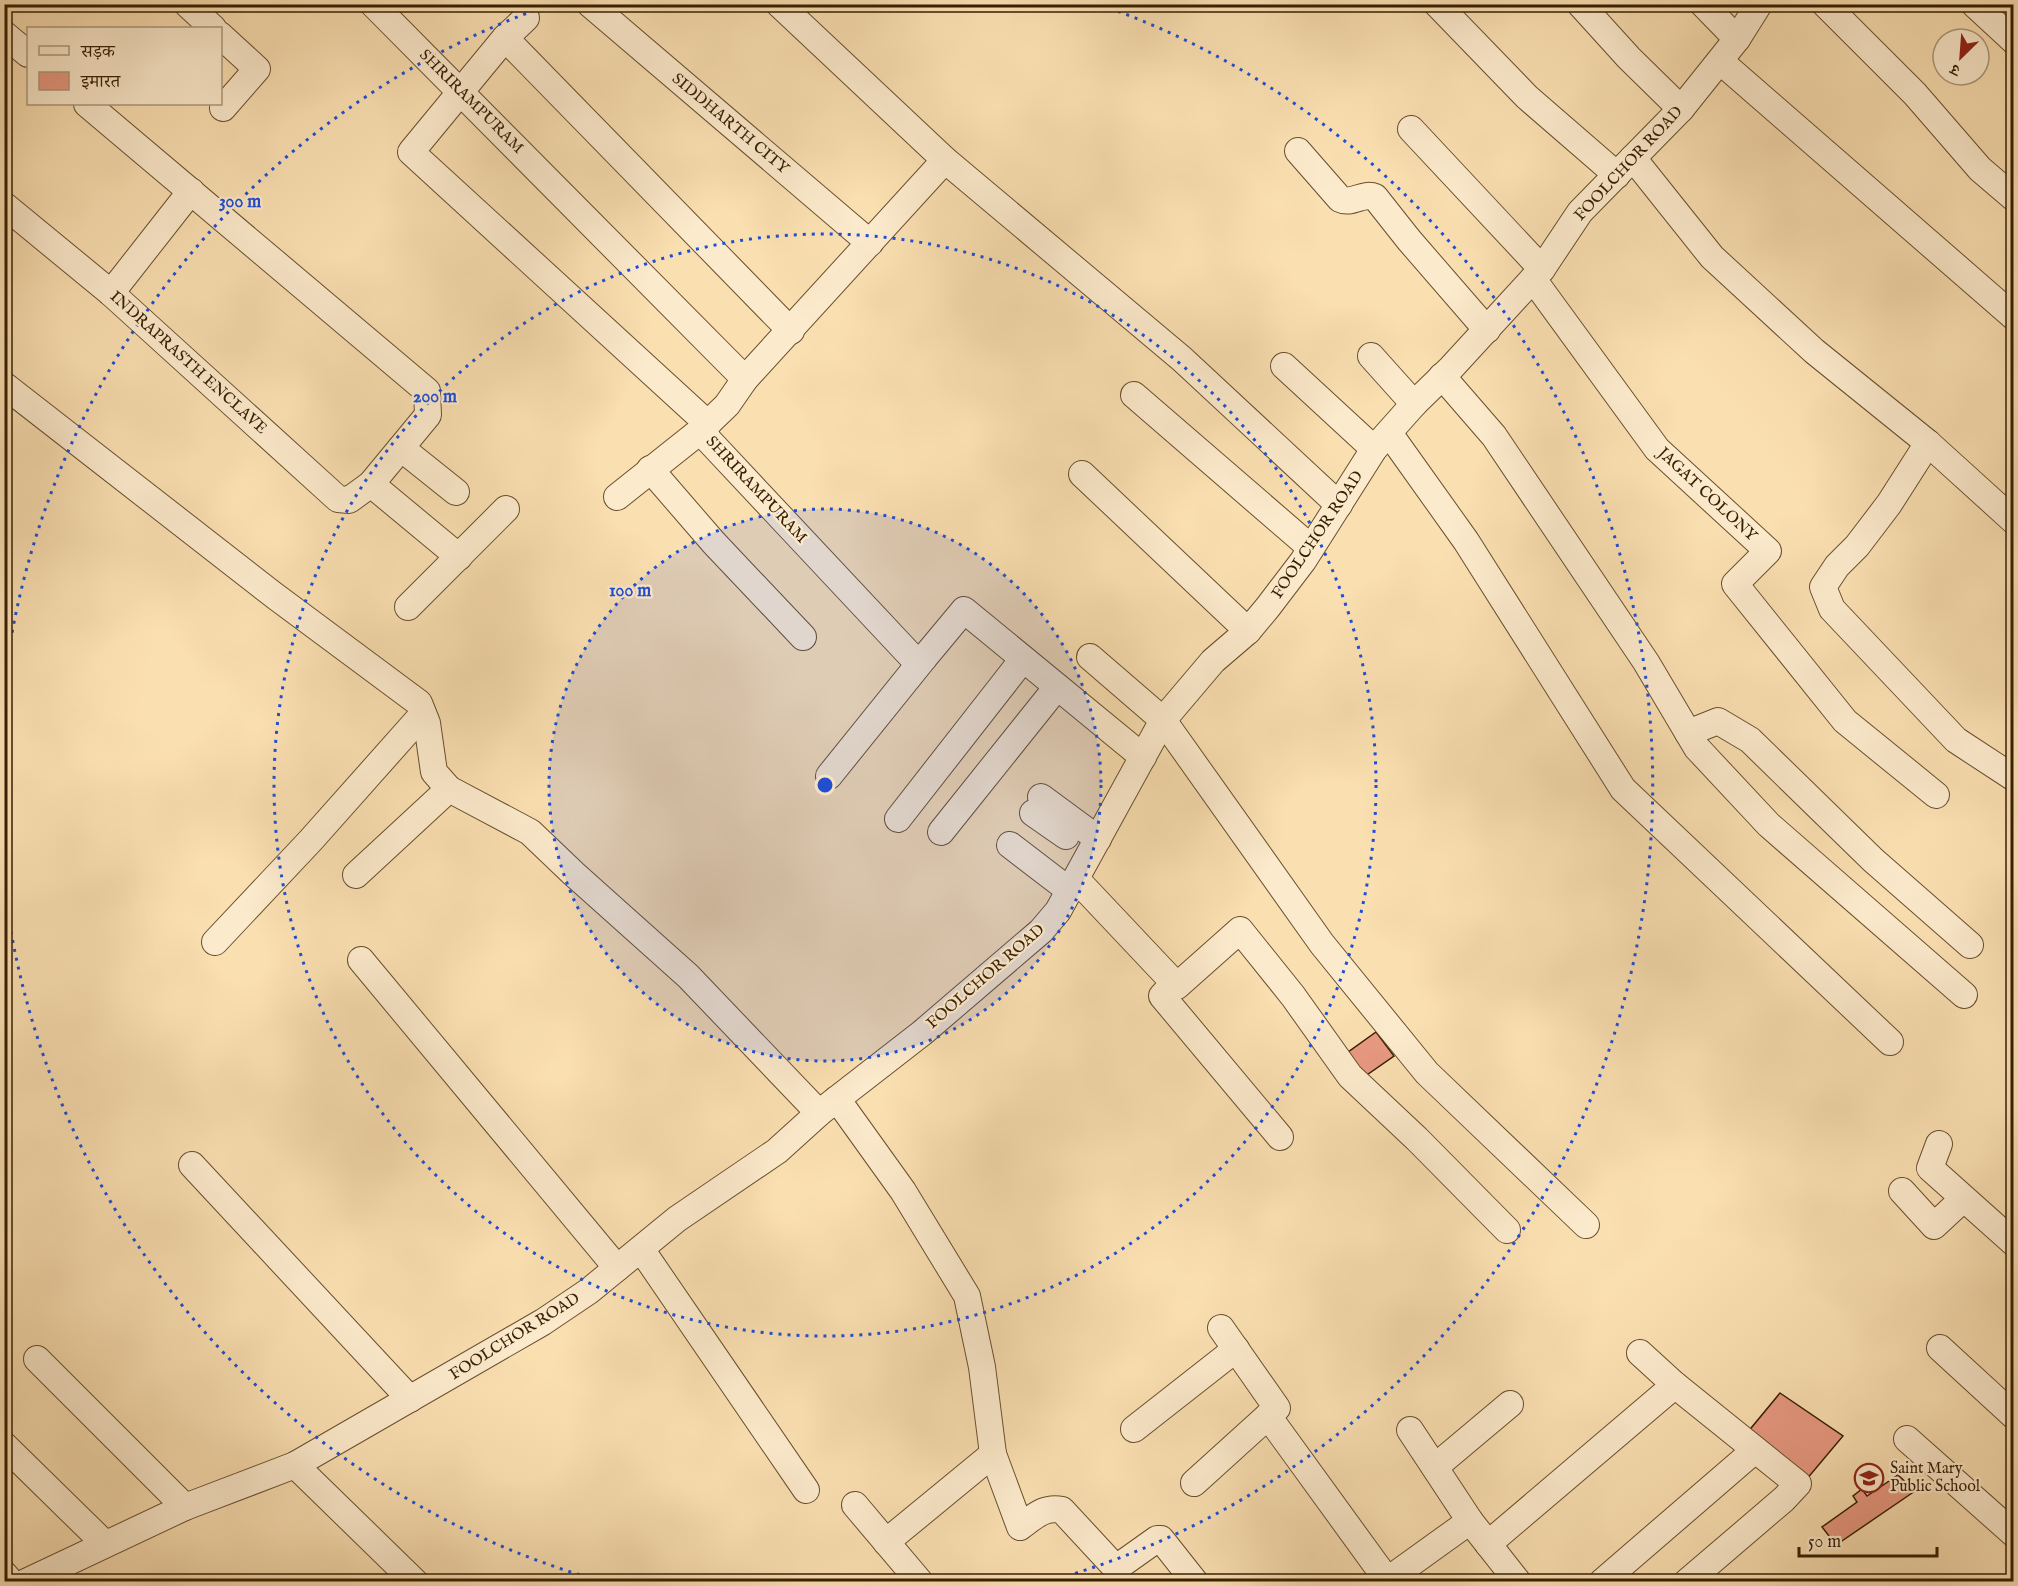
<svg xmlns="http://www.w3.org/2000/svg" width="2018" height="1586" font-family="'IM FELL English','Noto Serif Devanagari',serif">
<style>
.building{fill:#e89981;stroke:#371f03;stroke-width:1.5}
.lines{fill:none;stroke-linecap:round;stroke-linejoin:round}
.minor-casing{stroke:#684f2e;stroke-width:28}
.minor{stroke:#fceacc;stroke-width:26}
.ring{fill:none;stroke:#1d4ed8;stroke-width:3;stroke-dasharray:3 6}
.labels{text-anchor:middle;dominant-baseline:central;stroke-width:4.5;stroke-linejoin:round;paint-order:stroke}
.street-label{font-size:16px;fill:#371f03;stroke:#fceacc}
.poi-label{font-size:16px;fill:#371f03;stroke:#fceacc;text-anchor:start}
.centre{fill:#1d4ed8;stroke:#fceacc;stroke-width:3}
.ring-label{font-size:18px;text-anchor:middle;font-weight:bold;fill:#1d4ed8;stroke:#fceacc;stroke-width:4.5;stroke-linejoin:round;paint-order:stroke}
</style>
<rect width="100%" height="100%" fill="#fadfb1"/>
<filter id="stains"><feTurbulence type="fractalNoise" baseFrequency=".00333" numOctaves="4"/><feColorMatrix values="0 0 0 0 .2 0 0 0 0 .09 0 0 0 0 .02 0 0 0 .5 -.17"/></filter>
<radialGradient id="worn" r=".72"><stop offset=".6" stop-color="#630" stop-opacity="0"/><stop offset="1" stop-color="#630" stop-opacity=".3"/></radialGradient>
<!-- building -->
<g class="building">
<path d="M1376,1032L1394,1056L1361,1079L1344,1055Z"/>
<path d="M1780,1393L1843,1436L1806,1480L1747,1433Z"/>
<path d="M1898,1475L1915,1491L1836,1545L1822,1527L1857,1502L1853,1496L1862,1489L1867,1496Z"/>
</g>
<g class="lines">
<!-- minor casing -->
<g class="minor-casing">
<g id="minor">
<path d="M187,4L213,28"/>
<path d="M373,4L745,379L727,405L700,431L910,655L916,658H924L964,610L1143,757"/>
<path d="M590,4L870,243"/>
<path d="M779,4L945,160L1182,359L1339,505"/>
<path d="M1437,4L1527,97L1617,175"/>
<path d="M1580,4L1629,58L1681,109"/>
<path d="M1703,4L1737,39"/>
<path d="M1825,4L1915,94L1980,169L2014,198"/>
<path d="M1974,4L2014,41"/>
<path d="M526,18L505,38L411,152L708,424"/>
<path d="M4,34L28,54"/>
<path d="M220,35L257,69L223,108"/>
<path d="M505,38L791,331"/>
<path d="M1720,61L2014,317"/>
<path d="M1411,129L1542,269"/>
<path d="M1298,151L1340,199C1352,205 1363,192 1375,197L1409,240L1487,330"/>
<path d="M1633,158L1712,257L1814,351L1928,443L2014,521"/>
<path d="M4,205L111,293L338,499L349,500L371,484L428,415L427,391L87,104"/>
<path d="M1533,279L1657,449L1768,551L1735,584L1845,721L1936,795"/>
<path d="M111,293L191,191"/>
<path d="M1371,356L1414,404"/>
<path d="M1284,366L1374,449"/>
<path d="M1442,376L1494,436L1646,662L1697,748L1769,825L1964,995"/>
<path d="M745,379L945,160"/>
<path d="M4,385L275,596L419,703L427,723L434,772L449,789L530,832L574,874L688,976L819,1113"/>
<path d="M1134,395L1311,548"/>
<path d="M1389,433L1466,541L1623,789L1890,1042"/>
<path d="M1928,443L1889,504L1857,546L1837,566L1823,587L1832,609L1956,740L2014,778"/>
<path d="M401,448L456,492"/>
<path d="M650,469L714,543L803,637"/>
<path d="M1082,474L1248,631"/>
<path d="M371,484L459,557"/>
<path d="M617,497L700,431"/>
<path d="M408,607L506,509"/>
<path d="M1090,657L1163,720L1322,944L1427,1073L1586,1225"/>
<path d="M1688,733L1718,721L1750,740L1873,860L1970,945"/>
<path d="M829,776L924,658"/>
<path d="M1041,797L1098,839"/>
<path d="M1033,813L1066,836"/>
<path d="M898,819L1023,659"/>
<path d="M941,832L1057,687"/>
<path d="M1010,845L1070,891"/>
<path d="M356,875L449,789"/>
<path d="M1077,880L1177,986L1240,930L1293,996L1350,1076L1417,1139L1507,1230"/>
<path d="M215,942L311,840L423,714"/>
<path d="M361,960L617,1268"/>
<path d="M1174,983L1162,996L1280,1137"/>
<path d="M837,1099L903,1191L967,1296L982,1367L993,1454L1020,1527C1034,1517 1044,1506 1062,1510L1112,1564L1119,1566L1157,1539H1161L1195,1582"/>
<path d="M1939,1144L1930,1168L2014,1243"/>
<path d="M192,1165L410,1399"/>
<path d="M1902,1191L1934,1226L1963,1199"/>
<path d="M641,1249L806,1490"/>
<path d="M1221,1328L1277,1408L1268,1416L1387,1580"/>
<path d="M1940,1348L2014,1416"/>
<path d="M1640,1353L1675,1385L1798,1484L1784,1499L1687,1582"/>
<path d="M37,1359L185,1507"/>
<path d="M1134,1429L1236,1349"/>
<path d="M1410,1430L1470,1521L1518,1582"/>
<path d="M1907,1439L2014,1534"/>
<path d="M4,1445L105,1544"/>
<path d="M295,1465L415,1582"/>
<path d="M1435,1467L1510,1404"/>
<path d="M1194,1483L1268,1416"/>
<path d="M855,1505L920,1582"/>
<path d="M886,1542L993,1454"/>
<path d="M1488,1544L1675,1385"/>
<path d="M4,1574L11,1582"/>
<path d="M26,1582L185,1507L295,1465L543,1322L589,1291L677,1219L777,1151L819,1113L922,1033L1041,931L1058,911L1163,720L1213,661L1248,631L1268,607L1303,561L1374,449L1414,404L1451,368L1542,269L1580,212L1681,109L1737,39L1759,4"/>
<path d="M1385,1582L1470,1521"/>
<path d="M1602,1582L1755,1450"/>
</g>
</g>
<!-- minor -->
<use href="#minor" class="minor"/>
</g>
<!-- distance rings -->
<circle cx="825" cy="785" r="276" fill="#1d4ed8" fill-opacity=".12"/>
<g class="ring">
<circle cx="825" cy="785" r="276"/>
<circle cx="825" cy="785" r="551"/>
<path d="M597 1580A827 827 0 0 1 5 893M5 677A827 827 0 0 1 549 5M1101 5A827 827 0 0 1 1053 1580"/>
</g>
<!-- icons -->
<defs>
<g id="school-ring" transform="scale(1.5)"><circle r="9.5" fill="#fceacc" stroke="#8f2418" stroke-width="1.5"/><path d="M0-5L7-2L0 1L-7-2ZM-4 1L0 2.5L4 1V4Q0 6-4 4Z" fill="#8f2418"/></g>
</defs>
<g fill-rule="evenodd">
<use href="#school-ring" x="1869" y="1478"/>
</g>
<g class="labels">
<!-- street labels -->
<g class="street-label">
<text transform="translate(471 102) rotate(45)">SHRIRAMPURAM</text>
<text transform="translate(730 124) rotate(40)">SIDDHARTH CITY</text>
<text transform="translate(1629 164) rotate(-47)">FOOLCHOR ROAD</text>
<text transform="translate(188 363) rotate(42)">INDRAPRASTH ENCLAVE</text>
<text transform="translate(756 490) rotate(47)">SHRIRAMPURAM</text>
<text transform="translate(1707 495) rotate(43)">JAGAT COLONY</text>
<text transform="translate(1318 535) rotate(-56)">FOOLCHOR ROAD</text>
<text transform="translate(986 977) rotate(-41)">FOOLCHOR ROAD</text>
<text transform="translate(515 1337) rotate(-32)">FOOLCHOR ROAD</text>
</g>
<!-- poi labels -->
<g class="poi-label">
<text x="1890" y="1469">Saint Mary<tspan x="1890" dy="18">Public School</tspan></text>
</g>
</g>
<circle cx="825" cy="785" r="9" class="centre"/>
<g class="ring-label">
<text x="240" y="207">300 m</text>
<text x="435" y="402">200 m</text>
<text x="630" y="596">100 m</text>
</g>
<!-- margin -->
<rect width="2018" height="1586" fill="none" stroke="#fadfb1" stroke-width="24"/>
<rect x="6" y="6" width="2006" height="1574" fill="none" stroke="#371f03" stroke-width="3"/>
<rect x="12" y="12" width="1994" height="1562" fill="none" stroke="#371f03" stroke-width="1.5"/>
<!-- legend -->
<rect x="27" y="27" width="195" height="78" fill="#fceacc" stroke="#ad997c" stroke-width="1.5"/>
<rect x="39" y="46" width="30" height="9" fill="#fceacc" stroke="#ad997c" stroke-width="1.5"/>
<text x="81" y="57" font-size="18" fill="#371f03">सड़क</text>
<rect x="39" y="72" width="30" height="18" fill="#e89981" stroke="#ad997c" stroke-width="1.5"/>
<text x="81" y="87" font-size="18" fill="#371f03">इमारत</text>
<!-- north arrow -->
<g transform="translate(1961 57) rotate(205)"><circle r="28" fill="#fceacc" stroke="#ad997c" stroke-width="1.5"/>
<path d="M0-4.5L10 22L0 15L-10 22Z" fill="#8f2418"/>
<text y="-9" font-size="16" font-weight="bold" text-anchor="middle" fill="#371f03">उ</text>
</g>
<!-- scale -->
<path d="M1799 1547v9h138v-9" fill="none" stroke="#371f03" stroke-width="3"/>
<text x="1808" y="1547" font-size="18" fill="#371f03" stroke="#fceacc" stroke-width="4.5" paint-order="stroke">50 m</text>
<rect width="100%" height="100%" filter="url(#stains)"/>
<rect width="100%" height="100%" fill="url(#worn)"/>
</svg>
